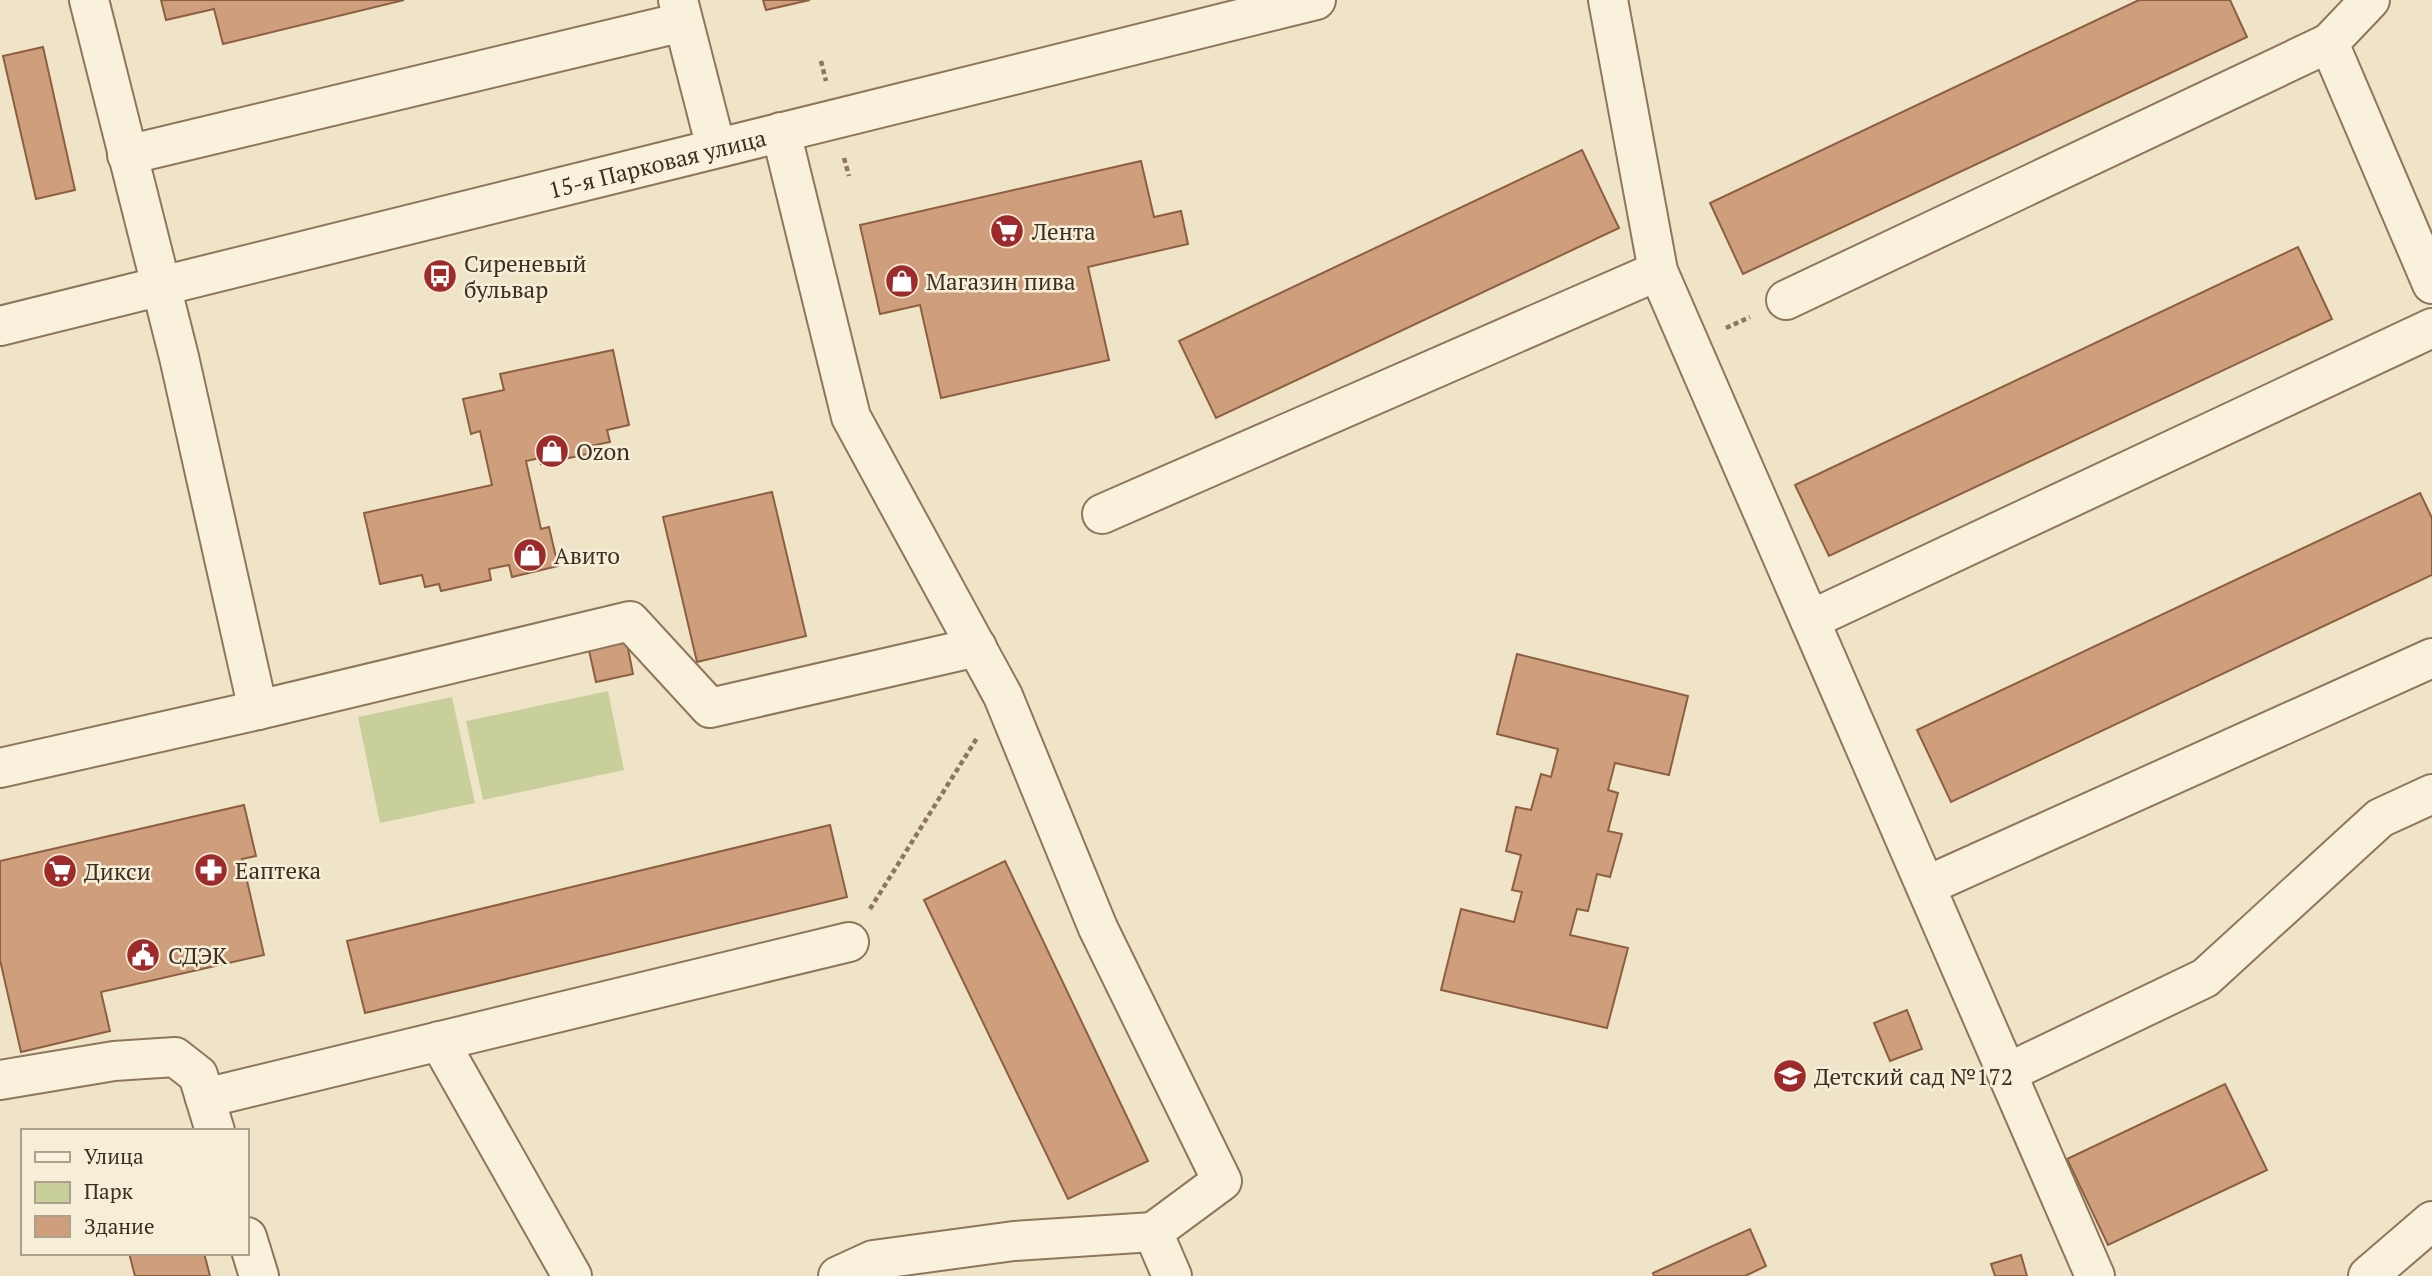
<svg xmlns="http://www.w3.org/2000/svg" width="2432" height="1276" font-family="'PT Serif',serif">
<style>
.green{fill:#c9cf9b}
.building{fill:#cf9f7d;stroke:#8d5f41;stroke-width:2}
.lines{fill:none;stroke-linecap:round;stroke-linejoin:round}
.minor-casing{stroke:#8d765c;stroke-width:42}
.path{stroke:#8d765c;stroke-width:4.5;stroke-dasharray:5 3.5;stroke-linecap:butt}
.minor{stroke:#faf1dc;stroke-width:38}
.labels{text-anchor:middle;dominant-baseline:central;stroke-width:5;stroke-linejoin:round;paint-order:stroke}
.street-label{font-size:23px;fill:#3d2e20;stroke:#f7eed8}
.poi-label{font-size:23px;fill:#3d2e20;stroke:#f7eed8;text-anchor:start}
</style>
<rect width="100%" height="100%" fill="#f0e4c8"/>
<!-- green -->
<g class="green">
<path d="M608,691L624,770L483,800L466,721Z"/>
<path d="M452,697L475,803L380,823L358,717Z"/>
</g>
<!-- building -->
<g class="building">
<path d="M161,0H404L223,44L214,9L166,20Z"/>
<path d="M763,0H810L766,10Z"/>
<path d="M2139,0H2230L2247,37L1743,274L1710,203Z"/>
<path d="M43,47L75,190L36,199L3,56Z"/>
<path d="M1582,150L1619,228L1216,418L1179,341Z"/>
<path d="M1141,161L1154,217L1181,211L1188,244L1088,267L1109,360L941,398L920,305L880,314L860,225Z"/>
<path d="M2298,247L2332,319L1829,556L1795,485Z"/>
<path d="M613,350L629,425L607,430L610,442L590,446L592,453L541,464L540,458L526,461L541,529L549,527L558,566L512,577L509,565L489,569L491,580L441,591L439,584L425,587L422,575L380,584L364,513L492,485L480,431L471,434L463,399L504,390L500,374Z"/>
<path d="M772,492L806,636L697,662L663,517Z"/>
<path d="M2420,493L2432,518V575L1951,802L1917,730Z"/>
<path d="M626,638L633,674L596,682L588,646Z"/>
<path d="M1517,654L1688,696L1669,775L1615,763L1608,790L1618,793L1608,831L1622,834L1610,877L1597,874L1588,911L1577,909L1570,935L1628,948L1607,1028L1441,990L1461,909L1514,922L1522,892L1512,890L1521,855L1506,851L1516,807L1531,810L1541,774L1551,777L1558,749L1497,734Z"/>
<path d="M244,805L256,856L242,859L264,955L101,992L110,1031L21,1052L0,960V861Z"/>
<path d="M830,825L847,897L365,1013L347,941Z"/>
<path d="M1005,861L1148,1161L1068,1199L924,900Z"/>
<path d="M1907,1010L1922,1049L1890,1061L1874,1023Z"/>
<path d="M2225,1084L2267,1170L2108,1245L2067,1159Z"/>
<path d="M1750,1229L1766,1266L1745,1276H1654L1653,1273Z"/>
<path d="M129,1253H204L210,1276H135Z"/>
<path d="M2021,1255L2027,1276H1995L1991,1264Z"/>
</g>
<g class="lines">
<!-- minor casing -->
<g class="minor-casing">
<g id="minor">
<path d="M678,0L716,148"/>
<path d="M1608,0L1658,271L2095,1276"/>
<path d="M2370,0L2329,43L2432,284"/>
<path d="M781,132L851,417L1003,696L1098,928L1222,1181L1153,1232L1172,1276"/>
<path d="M127,155L683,22"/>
<path d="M1786,300L2329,43"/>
<path id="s1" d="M0,326L1316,0"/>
<path d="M1102,514L1658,271"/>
<path d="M1810,620L2432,328"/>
<path d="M258,710L630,621L710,708L977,647"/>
<path d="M0,768L258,710L179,357L89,0"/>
<path d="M1926,886L2432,658"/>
<path d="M439,1041L572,1276"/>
<path d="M2007,1073L2205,978L2380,818L2432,794"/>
<path d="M0,1080L114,1061L175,1057L198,1075L215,1131"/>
<path d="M205,1098L849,942"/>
<path d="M247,1237L259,1276"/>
<path d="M838,1276L873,1260L1014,1241L1153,1232"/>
<path d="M2368,1276L2432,1221"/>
</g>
</g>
<!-- path -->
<g class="path">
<path d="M821,61L826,81"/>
<path d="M844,158L849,176"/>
<path d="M1726,328L1750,317"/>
<path d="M870,909L977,738"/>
</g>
<!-- minor -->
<use href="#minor" class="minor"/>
</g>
<!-- icons -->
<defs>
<g id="supermarket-disc" transform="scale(1.75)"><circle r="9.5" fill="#9e2a2b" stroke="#f7eed8"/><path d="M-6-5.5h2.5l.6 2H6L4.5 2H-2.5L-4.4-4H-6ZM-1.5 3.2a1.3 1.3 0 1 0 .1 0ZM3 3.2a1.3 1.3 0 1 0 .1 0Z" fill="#fff"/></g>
<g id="bus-disc" transform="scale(1.75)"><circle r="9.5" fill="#9e2a2b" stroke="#f7eed8"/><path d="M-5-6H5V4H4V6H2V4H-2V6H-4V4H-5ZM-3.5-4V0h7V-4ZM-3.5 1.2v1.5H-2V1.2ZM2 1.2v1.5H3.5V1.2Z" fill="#fff"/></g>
<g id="shop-disc" transform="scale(1.75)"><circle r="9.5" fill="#9e2a2b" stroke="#f7eed8"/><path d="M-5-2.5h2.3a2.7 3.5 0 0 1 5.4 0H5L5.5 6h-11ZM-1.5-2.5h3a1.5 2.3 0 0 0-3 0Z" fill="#fff"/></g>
<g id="pharmacy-disc" transform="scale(1.75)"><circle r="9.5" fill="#9e2a2b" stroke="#f7eed8"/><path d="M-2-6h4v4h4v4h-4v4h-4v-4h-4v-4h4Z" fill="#fff"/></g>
<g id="civic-disc" transform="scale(1.75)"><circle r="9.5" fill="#9e2a2b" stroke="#f7eed8"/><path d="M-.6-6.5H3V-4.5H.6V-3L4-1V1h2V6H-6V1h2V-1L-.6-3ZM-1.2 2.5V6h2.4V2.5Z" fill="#fff"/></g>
<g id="school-disc" transform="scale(1.75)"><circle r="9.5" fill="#9e2a2b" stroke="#f7eed8"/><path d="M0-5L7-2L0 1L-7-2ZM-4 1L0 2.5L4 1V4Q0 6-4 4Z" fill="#fff"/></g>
</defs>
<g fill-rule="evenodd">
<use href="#supermarket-disc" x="1007" y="231"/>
<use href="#bus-disc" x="440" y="276"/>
<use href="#shop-disc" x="902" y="281"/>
<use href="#shop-disc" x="552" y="451"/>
<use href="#shop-disc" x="530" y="555"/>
<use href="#pharmacy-disc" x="211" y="870"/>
<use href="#supermarket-disc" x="60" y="871"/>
<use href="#civic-disc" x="143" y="955"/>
<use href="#school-disc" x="1790" y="1076"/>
</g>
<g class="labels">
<!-- street labels -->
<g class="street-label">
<text stroke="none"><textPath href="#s1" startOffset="677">15-я Парковая улица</textPath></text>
</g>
<!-- poi labels -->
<g class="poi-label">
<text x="1032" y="231">Лента</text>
<text x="464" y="263">Сиреневый<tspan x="464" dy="26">бульвар</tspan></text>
<text x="926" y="281">Магазин пива</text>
<text x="576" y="451">Ozon</text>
<text x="554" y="555">Авито</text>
<text x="235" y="870">Еаптека</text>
<text x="84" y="871">Дикси</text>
<text x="168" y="955">СДЭК</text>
<text x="1814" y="1076">Детский сад №172</text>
</g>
</g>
<!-- legend -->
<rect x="21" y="1129" width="228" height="126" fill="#f7eed8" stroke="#ada18e" stroke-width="2"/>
<rect x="35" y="1152" width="35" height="10" fill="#faf1dc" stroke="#ada18e" stroke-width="2"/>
<text x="84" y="1164" font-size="21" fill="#3d2e20">Улица</text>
<rect x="35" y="1182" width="35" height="21" fill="#c9cf9b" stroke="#ada18e" stroke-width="2"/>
<text x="84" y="1199" font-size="21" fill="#3d2e20">Парк</text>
<rect x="35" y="1216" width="35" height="21" fill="#cf9f7d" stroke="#ada18e" stroke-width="2"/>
<text x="84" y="1234" font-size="21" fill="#3d2e20">Здание</text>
</svg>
